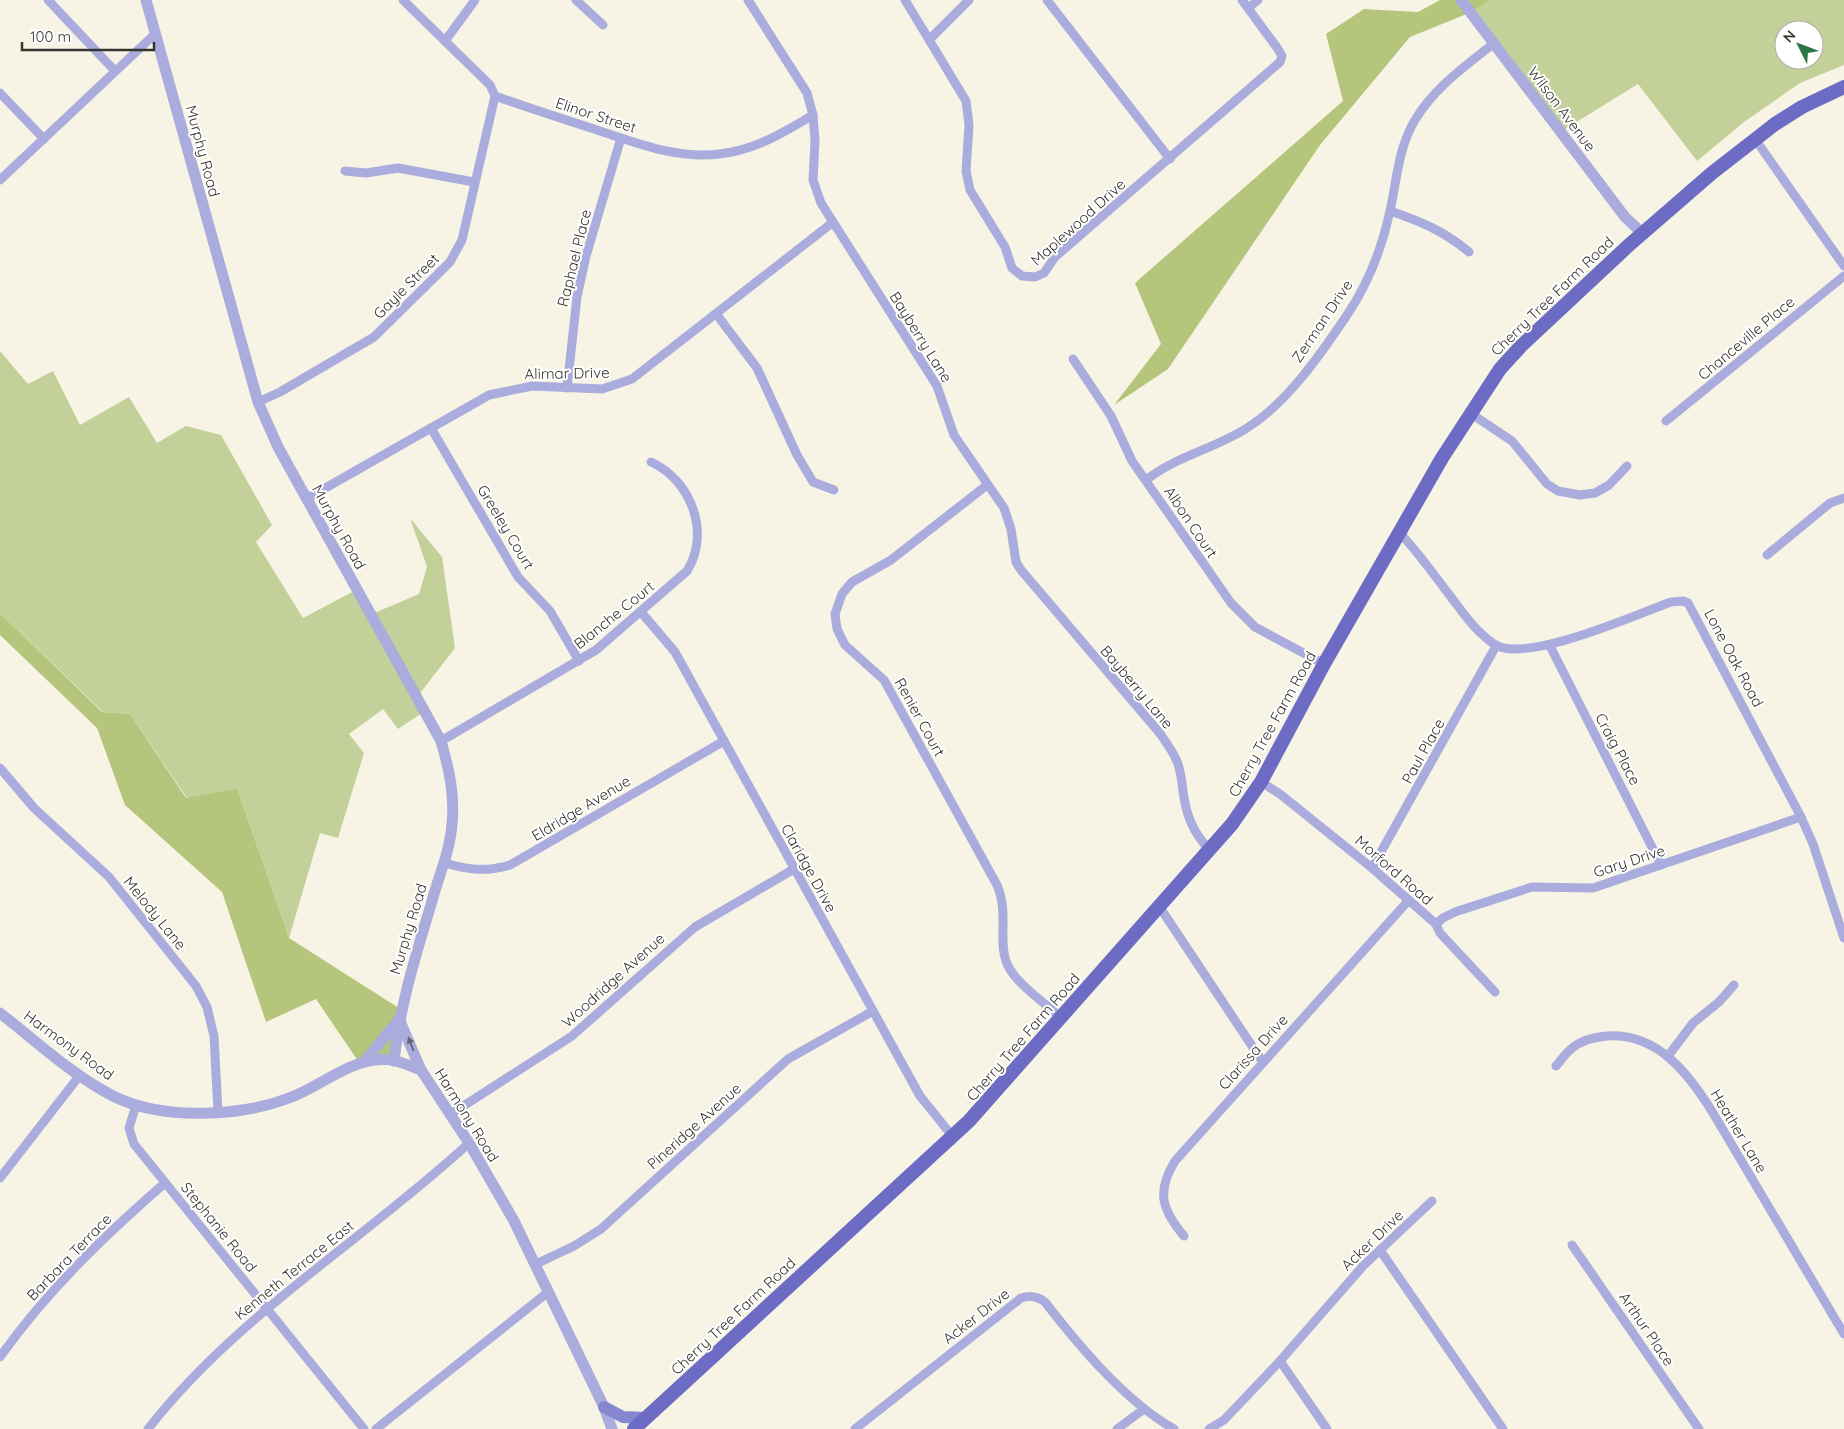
<svg xmlns="http://www.w3.org/2000/svg" width="1844" height="1429" font-family="Quicksand,sans-serif">
<style>
.green{fill:#c3d099;fill-rule:evenodd}
.forest{fill:#b5c57c}
.lines{fill:none;stroke-linecap:round;stroke-linejoin:round}
.minor{stroke:#a9acdd;stroke-width:9}
.tertiary{stroke:#a9acdd;stroke-width:11}
.secondary{stroke:#8587d0;stroke-width:12}
.primary{stroke:#6d6cc5;stroke-width:14}
.oneway{fill:#636474}
.labels{text-anchor:middle;dominant-baseline:central;stroke-width:4;stroke-linejoin:round;paint-order:stroke}
.street-label{font-size:15px;fill:#35342e;stroke:#fff}
</style>
<rect width="100%" height="100%" fill="#f7f4e5"/>
<!-- green -->
<g class="green">
<path d="M1490,0H1844V65L1800,83L1744,122L1697,161L1638,84L1562,131L1474,11ZM1784,30H1814V60H1784Z"/>
<path d="M0,351L28,384L53,371L80,425L129,397L157,443L186,426L221,435L272,525L256,542L303,618L358,589L372,614L419,594L427,567L410,518L442,557L455,648L417,697L425,711L398,729L383,709L349,734L364,753L338,838L320,833L289,938L237,788L187,798L130,714L103,712L0,613Z"/>
</g>
<!-- forest -->
<g class="forest">
<path d="M1440,0H1490L1474,11L1410,37L1320,145L1168,369L1114,405L1161,344L1135,283L1343,101L1326,34L1364,9L1418,12Z"/>
<path d="M0,613L102,712L130,714L186,798L237,788L289,938L402,1010L395,1058L358,1061L316,999L266,1022L222,892L125,805L97,728L0,635Z"/>
</g>
<g class="lines">
<!-- minor -->
<g class="minor">
<path d="M48,0L115,71"/>
<path d="M403,0L490,85L495,96"/>
<path d="M576,0L603,25"/>
<path d="M748,0L807,93L813,115L815,141L813,180L821,203L937,386L954,435L1004,508L1011,529L1016,562L1021,570L1158,731C1166,742 1174,752 1178,764C1181,773 1182,783 1183,791C1186,815 1193,833 1210,850"/>
<path d="M905,0L966,101L969,125L966,171L970,190L1005,247L1012,268L1022,276L1035,277L1044,273L1055,257L1280,62L1282,56L1278,49L1242,0"/>
<path d="M1047,0L1170,159"/>
<path d="M1248,8L1258,0"/>
<path d="M930,39L969,0"/>
<path d="M445,41L475,0"/>
<path d="M0,93L44,139"/>
<path d="M495,96C529,108 563,119 597,130C637,143 676,159 719,154C754,151 784,132 813,115"/>
<path d="M1755,139L1844,266"/>
<path d="M345,171L366,173L398,168L474,182"/>
<path d="M0,180L155,34"/>
<path d="M1390,211C1420,221 1444,231 1469,252"/>
<path d="M717,315L757,368L797,455L813,482L834,490"/>
<path d="M1073,359L1111,416L1132,461L1231,603L1255,627L1324,664"/>
<path d="M567,388L577,297L586,256L621,138"/>
<path d="M258,402L280,392L374,337L450,262L462,240L495,96"/>
<path d="M1470,413L1512,441L1547,484L1558,491L1580,495L1595,493L1609,485L1627,466"/>
<path d="M1666,421L1844,276"/>
<path d="M431,428L518,577L550,611L579,661"/>
<path d="M1146,480C1177,456 1214,449 1247,428C1287,403 1321,354 1347,315C1368,284 1382,248 1390,211C1397,180 1398,148 1415,120C1434,88 1464,67 1493,44"/>
<path d="M987,485L891,560L852,582L842,594L835,614L837,629L845,645L884,680L997,885C1009,913 998,939 1006,961C1013,982 1044,1002 1060,1017"/>
<path d="M306,499L489,395L532,386L602,389L632,379L832,223"/>
<path d="M1399,532C1418,552 1434,575 1451,597C1464,614 1476,632 1494,644C1524,665 1637,614 1671,602L1683,601L1688,603L1801,817L1813,844L1844,938"/>
<path d="M1767,555L1830,503L1844,498"/>
<path d="M641,612L675,652L920,1096L953,1137"/>
<path d="M1550,646L1661,865"/>
<path d="M441,741L596,650L687,571C711,533 691,480 651,462"/>
<path d="M0,768L34,808L109,877L196,986L207,1007L214,1036L218,1112"/>
<path d="M1261,782L1280,794L1372,868L1436,924L1440,933L1495,992"/>
<path d="M445,863C468,870 487,872 510,865L724,741"/>
<path d="M1372,868L1496,646"/>
<path d="M1159,906L1262,1061"/>
<path d="M1436,924L1443,918L1455,912L1532,887L1593,888L1801,817"/>
<path d="M1668,1056L1693,1023L1719,1002L1734,985"/>
<path d="M1556,1066C1561,1060 1566,1053 1571,1049C1581,1040 1595,1037 1607,1036C1658,1033 1689,1074 1713,1113L1844,1334"/>
<path d="M136,1105L129,1128L134,1144L364,1429"/>
<path d="M451,1114L572,1036L695,927L794,869"/>
<path d="M0,1178L80,1075"/>
<path d="M1184,1236C1162,1210 1156,1192 1175,1161L1408,901"/>
<path d="M1572,1245L1699,1429"/>
<path d="M1380,1250L1503,1429"/>
<path d="M536,1264L574,1246L601,1229L788,1059L873,1011"/>
<path d="M0,1357C47,1291 104,1236 165,1183"/>
<path d="M1280,1361L1327,1429"/>
<path d="M148,1429C237,1315 364,1240 469,1143"/>
<path d="M376,1429L547,1293"/>
<path d="M855,1429L1021,1298C1030,1295 1037,1296 1045,1302C1079,1346 1125,1401 1174,1429"/>
<path d="M1117,1429L1144,1409"/>
<path d="M1209,1429L1224,1420L1280,1361L1363,1266L1432,1201"/>
</g>
<!-- tertiary -->
<g class="tertiary">
<path d="M146,0L258,402L278,447L441,741C449,769 455,795 452,824C450,851 439,875 432,901C416,955 400,1004 394,1061"/>
<path d="M1461,0L1625,217L1642,233"/>
<path d="M0,1013C36,1041 72,1075 113,1096C163,1121 243,1117 294,1096C326,1083 360,1052 396,1061C404,1063 413,1067 421,1070"/>
<path d="M399,1019L421,1070L469,1143L514,1221L604,1407L612,1429"/>
<path d="M364,1062L398,1021"/>
</g>
<!-- secondary -->
<path class="secondary" d="M604,1407L623,1417L646,1418"/>
<!-- primary -->
<path class="primary" d="M634,1429L969,1121L1232,824L1261,782L1324,664L1442,458L1500,369L1521,346L1629,245L1712,173L1775,124L1802,107L1844,87"/>
</g>
<!-- one-way arrows -->
<defs><path id="oneway-solid" d="M-6-.8H1V-3.2L6.5 0L1 3.2V.8H-6Z" transform="scale(1.25)"/></defs>
<use class="oneway" href="#oneway-solid" transform="translate(411 1044) rotate(-111)"/>
<g class="labels">
<!-- street labels -->
<g class="street-label">
<text transform="translate(1562 109) rotate(53)">Wilson Avenue</text>
<text transform="translate(596 115) rotate(18)">Elinor Street</text>
<text transform="translate(203 151) rotate(75)">Murphy Road</text>
<text transform="translate(1078 222) rotate(-42)">Maplewood Drive</text>
<text transform="translate(574 258) rotate(-76)">Raphael Place</text>
<text transform="translate(406 286) rotate(-45)">Gayle Street</text>
<text transform="translate(1552 296) rotate(-44)">Cherry Tree Farm Road</text>
<text transform="translate(1322 321) rotate(-56)">Zerman Drive</text>
<text transform="translate(921 337) rotate(58)">Bayberry Lane</text>
<text transform="translate(1746 338) rotate(-40)">Chanceville Place</text>
<text transform="translate(567 373) rotate(-1)">Alimar Drive</text>
<text transform="translate(1191 522) rotate(56)">Albon Court</text>
<text transform="translate(339 527) rotate(61)">Murphy Road</text>
<text transform="translate(506 527) rotate(59)">Greeley Court</text>
<text transform="translate(614 615) rotate(-39)">Blanche Court</text>
<text transform="translate(1734 658) rotate(62)">Lone Oak Road</text>
<text transform="translate(1137 687) rotate(50)">Bayberry Lane</text>
<text transform="translate(920 717) rotate(61)">Renier Court</text>
<text transform="translate(1272 724) rotate(-61)">Cherry Tree Farm Road</text>
<text transform="translate(1618 749) rotate(62)">Craig Place</text>
<text transform="translate(1423 751) rotate(-61)">Paul Place</text>
<text transform="translate(581 808) rotate(-31)">Eldridge Avenue</text>
<text transform="translate(1629 861) rotate(-18)">Gary Drive</text>
<text transform="translate(809 868) rotate(61)">Claridge Drive</text>
<text transform="translate(1394 870) rotate(41)">Morford Road</text>
<text transform="translate(155 913) rotate(51)">Melody Lane</text>
<text transform="translate(408 929) rotate(-73)">Murphy Road</text>
<text transform="translate(613 980) rotate(-42)">Woodridge Avenue</text>
<text transform="translate(1023 1037) rotate(-49)">Cherry Tree Farm Road</text>
<text transform="translate(69 1045) rotate(36)">Harmony Road</text>
<text transform="translate(1253 1052) rotate(-48)">Clarissa Drive</text>
<text transform="translate(467 1115) rotate(58)">Harmony Road</text>
<text transform="translate(694 1126) rotate(-42)">Pineridge Avenue</text>
<text transform="translate(1739 1131) rotate(59)">Heather Lane</text>
<text transform="translate(219 1227) rotate(51)">Stephanie Road</text>
<text transform="translate(1372 1240) rotate(-44)">Acker Drive</text>
<text transform="translate(69 1257) rotate(-46)">Barbara Terrace</text>
<text transform="translate(294 1270) rotate(-39)">Kenneth Terrace East</text>
<text transform="translate(733 1316) rotate(-43)">Cherry Tree Farm Road</text>
<text transform="translate(976 1316) rotate(-38)">Acker Drive</text>
<text transform="translate(1647 1329) rotate(56)">Arthur Place</text>
</g>
</g>
<!-- north arrow -->
<g transform="translate(1799 45) rotate(312)"><circle r="24" fill="#ffffff" stroke="#aeaeab"/>
<path d="M0-4L9 19L0 12L-9 19Z" fill="#2b7644"/>
<text y="-8" font-size="14" font-weight="bold" text-anchor="middle" fill="#35342e">N</text>
</g>
<!-- scale -->
<path d="M22 42v8h132v-8" fill="none" stroke="#35342e" stroke-width="2.5"/>
<text x="30" y="42" font-size="15" fill="#35342e" stroke="#ffffff" stroke-width="4" paint-order="stroke">100 m</text>
</svg>
